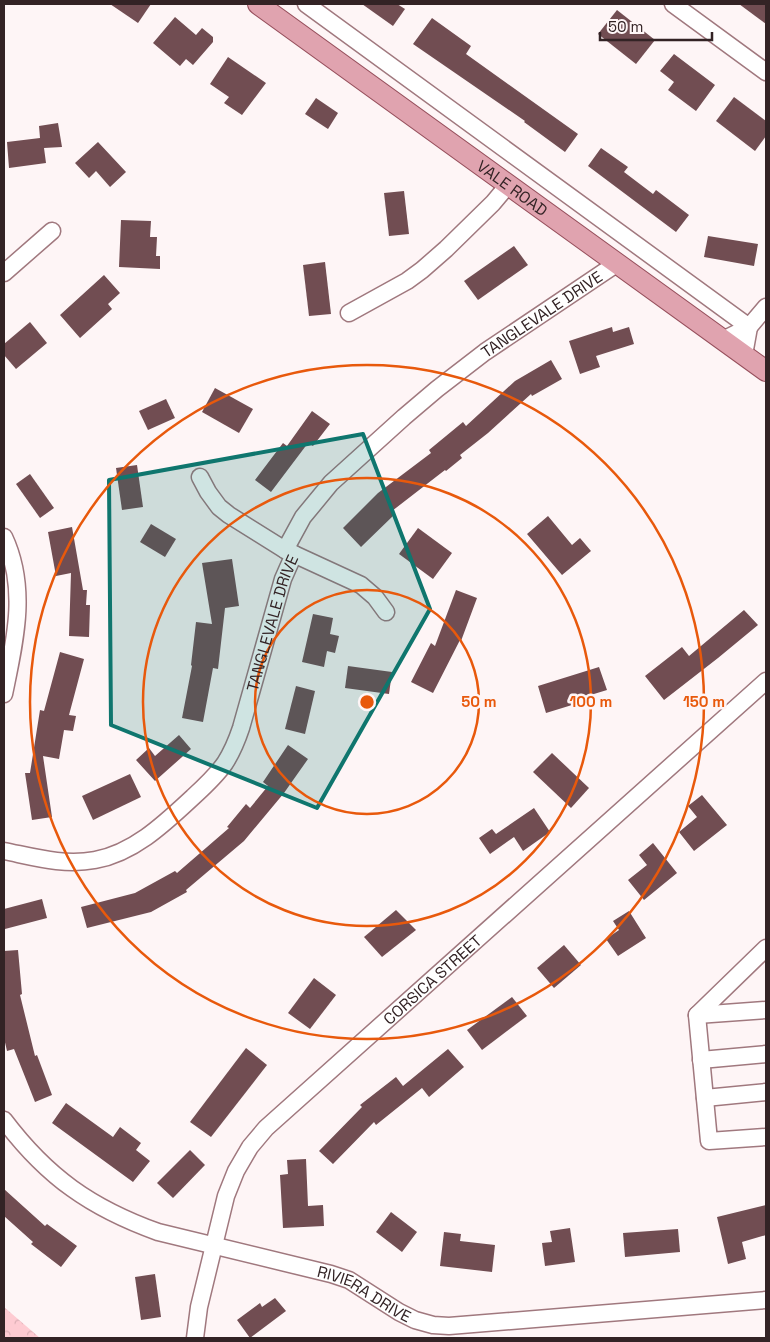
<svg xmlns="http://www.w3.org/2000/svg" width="770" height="1342" font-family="'Space Grotesk',sans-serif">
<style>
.forest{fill:url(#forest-crowns)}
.building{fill:#714d52}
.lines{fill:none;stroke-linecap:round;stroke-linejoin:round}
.minor-casing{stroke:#a0787e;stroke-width:19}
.major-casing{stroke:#964f5c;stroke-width:22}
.minor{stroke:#fff;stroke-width:16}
.major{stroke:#e0a3af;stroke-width:20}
.marked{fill:#0f766e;fill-opacity:0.2;stroke:#0f766e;stroke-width:4;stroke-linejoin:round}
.ring{fill:none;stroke:#e8590c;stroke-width:2.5}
.labels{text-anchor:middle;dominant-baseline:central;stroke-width:5;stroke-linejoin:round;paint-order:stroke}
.street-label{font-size:16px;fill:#332325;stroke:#fef5f6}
.centre{fill:#e8590c;stroke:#fef5f6;stroke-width:2.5}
.ring-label{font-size:15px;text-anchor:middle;font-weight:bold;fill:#e8590c;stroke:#fef5f6;stroke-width:5;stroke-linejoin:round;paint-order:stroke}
</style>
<defs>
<pattern id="forest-crowns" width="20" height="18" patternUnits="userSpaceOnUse" patternTransform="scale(1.25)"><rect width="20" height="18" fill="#fecbd2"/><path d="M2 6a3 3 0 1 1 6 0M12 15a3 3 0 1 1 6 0" fill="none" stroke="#daaeb4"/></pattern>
</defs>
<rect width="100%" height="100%" fill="#fef5f6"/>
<!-- forest -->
<path class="forest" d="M4,1307L40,1338H4Z"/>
<!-- building -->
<g class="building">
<path d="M110,4H151L138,23Z"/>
<path d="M362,4H397L405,9L393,26Z"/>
<path d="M739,4H766V24Z"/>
<path d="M617,10L655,40L636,64L598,34Z"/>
<path d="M175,17L196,35L202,28L213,37V42L193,65L186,59L180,66L153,43Z"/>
<path d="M432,18L471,46L466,54L578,134L565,152L524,122L525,121L413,44Z"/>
<path d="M674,54L715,85L696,111L668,90L674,82L660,71Z"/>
<path d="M228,57L266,83L242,115L224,103L229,97L210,84Z"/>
<path d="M734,97L766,121V136L755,151L716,121Z"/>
<path d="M316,98L338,113L328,129L305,114Z"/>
<path d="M58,123L62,147L44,148L46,163L9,168L7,142L40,138L39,126Z"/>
<path d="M98,142L126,172L110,187L96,171L89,178L75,163Z"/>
<path d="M601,148L628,167L624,172L653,194L656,190L689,215L676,232L588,166Z"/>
<path d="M404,191L409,234L389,236L384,193Z"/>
<path d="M121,220L151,221L150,237H157L156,256H160V269L119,267Z"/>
<path d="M708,236L758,244L754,266L704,257Z"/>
<path d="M514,246L528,265L478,300L464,281Z"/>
<path d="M325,262L331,314L309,316L303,265Z"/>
<path d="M104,275L120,293L108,304L112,309L80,338L60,315Z"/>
<path d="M30,322L47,343L16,369L4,355V344Z"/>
<path d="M612,327L613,332L629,327L634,344L596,356L600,367L580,374L569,341Z"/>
<path d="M551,360L562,379L532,396L531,394L488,433L460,455L462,458L446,471L445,470L392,511L395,514L361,547L343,528L378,493L431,453L429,450L463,422L466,426L515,381Z"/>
<path d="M215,388L253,409L239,433L202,412Z"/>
<path d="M166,399L175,418L148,430L139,411Z"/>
<path d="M312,411L330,424L313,446L308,443L271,492L255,480L283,443L287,446Z"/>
<path d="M137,465L143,507L122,510L116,468Z"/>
<path d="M30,474L54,508L40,518L16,484Z"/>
<path d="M548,516L572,545L580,538L591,551L562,575L527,534Z"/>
<path d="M151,524L176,539L165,557L140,542Z"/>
<path d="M72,527L83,590H87L86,605H90L89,637L69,636L71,573L56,576L48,532Z"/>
<path d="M418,528L452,553L433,579L399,554Z"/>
<path d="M232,559L239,606L225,608L218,669L213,668L203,722L182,718L192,666L191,665L196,622L212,624L202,563Z"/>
<path d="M456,590L477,598L461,641L460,640L433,693L411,682L431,643L435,646Z"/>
<path d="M744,610L758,625L718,658L664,700L645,676L682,647L689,656Z"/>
<path d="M313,614L333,618L330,634L339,636L335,653L327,651L324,667L302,662Z"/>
<path d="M60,652L84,659L69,715L76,716L73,731L64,730L59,759L43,756L52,817L32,820L25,773H30L40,710L44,711Z"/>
<path d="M348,666L392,672L389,694L345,688Z"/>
<path d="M599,667L607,690L571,701L572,705L546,713L538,686Z"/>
<path d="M296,686L315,691L305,734L285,729Z"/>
<path d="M179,735L191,749L155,781L136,760L149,748L155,756Z"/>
<path d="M288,745L308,759L284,793L244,841L186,890L187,892L151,912L87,928L81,907L135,893L175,871L177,873L229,828L227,827L246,804L250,808L268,786L263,782Z"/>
<path d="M552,753L589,788L571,808L533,772Z"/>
<path d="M130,774L141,797L93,820L82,796Z"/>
<path d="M702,795L727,825L694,851L679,832L697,817L688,806Z"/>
<path d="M534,808L550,832L523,851L514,837L490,854L479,838L492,829L496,834Z"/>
<path d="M653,843L677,873L644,900L628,880L647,865L639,855Z"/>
<path d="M42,899L47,918L5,929L4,909Z"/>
<path d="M396,910L416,930L382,957L364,937Z"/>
<path d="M629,911L646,938L618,956L606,939L619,930L613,921Z"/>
<path d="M564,945L581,965L554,988L537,968Z"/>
<path d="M18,950L22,994L20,995L35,1056L37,1055L52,1095L35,1102L14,1049L7,1051L4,1038V951Z"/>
<path d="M314,978L336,995L310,1029L288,1013Z"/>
<path d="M512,997L527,1016L482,1050L467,1030Z"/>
<path d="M246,1048L267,1065L211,1137L190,1122Z"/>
<path d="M448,1049L464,1067L429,1097L422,1088L376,1125L374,1122L333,1164L319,1151L362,1107L360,1105L396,1077L403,1086Z"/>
<path d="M66,1103L113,1137L120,1127L141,1143L136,1150L150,1161L133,1182L52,1123Z"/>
<path d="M190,1150L205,1165L173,1198L157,1183Z"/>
<path d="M306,1159L308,1206L323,1205L324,1226L283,1228L280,1175L288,1174L287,1160Z"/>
<path d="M4,1189L45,1226L47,1224L77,1246L61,1267L31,1244L33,1242L4,1216Z"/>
<path d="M766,1205V1235L742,1242L746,1259L728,1264L717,1217Z"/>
<path d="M391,1212L417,1232L402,1252L376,1232Z"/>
<path d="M570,1228L575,1262L545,1266L542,1243L552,1242L550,1231Z"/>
<path d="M678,1229L680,1252L625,1257L623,1233Z"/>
<path d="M444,1232L461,1234L460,1241L495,1245L492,1272L440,1266Z"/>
<path d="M155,1274L161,1317L141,1320L135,1277Z"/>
<path d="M275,1298L286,1311L250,1338L237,1320L260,1303L262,1307Z"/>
</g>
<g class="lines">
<!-- minor casing -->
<g class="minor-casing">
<g id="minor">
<path d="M306,4L749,327L766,307"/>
<path d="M673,4L766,72"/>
<path d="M4,273L52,231"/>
<path d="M349,313L407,281L422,270L446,249L493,203L508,185"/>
<path d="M723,340L749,327L744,355"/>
<path d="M200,477L208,492L219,507L229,515L285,550L361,585L375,597L386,612"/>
<path d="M4,537C28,588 15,641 4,694"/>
<path id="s1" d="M285,550L303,517L331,483L404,417L437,389L485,352L616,264"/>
<path id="s2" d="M4,851C34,857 64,866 95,860C134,853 165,823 193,797C205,786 216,776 225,763C232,752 237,740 241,728L283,579L294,554"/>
<path d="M766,948L697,1015L709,1141L766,1137"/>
<path d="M697,1015L766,1010"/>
<path d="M701,1060L766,1054"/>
<path d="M705,1098L766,1092"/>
<path id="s3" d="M4,1120C47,1177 91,1208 158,1232L331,1274L349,1280L399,1312L415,1320L433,1325L449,1326L766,1300"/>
<path id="s4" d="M195,1338L199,1307L226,1196L236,1171L250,1147L266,1128L766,681"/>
</g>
</g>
<!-- major casing -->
<g class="major-casing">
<g id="major">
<path id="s5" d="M258,4L766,371"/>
</g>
</g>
<!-- minor -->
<use href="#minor" class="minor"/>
<!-- major -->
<use href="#major" class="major"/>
</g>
<!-- marked area -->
<path class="marked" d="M363,434L430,609L317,808L111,725L109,480Z"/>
<!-- distance rings -->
<g class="ring">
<circle cx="367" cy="702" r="112"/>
<circle cx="367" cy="702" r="224"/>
<circle cx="367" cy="702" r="337"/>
</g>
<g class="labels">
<!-- street labels -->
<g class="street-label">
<text stroke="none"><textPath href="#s5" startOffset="314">VALE ROAD</textPath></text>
<text stroke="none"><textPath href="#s1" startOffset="352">TANGLEVALE DRIVE</textPath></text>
<text stroke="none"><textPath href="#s2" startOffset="405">TANGLEVALE DRIVE</textPath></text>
<text stroke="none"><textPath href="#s4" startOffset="448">CORSICA STREET</textPath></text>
<text stroke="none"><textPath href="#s3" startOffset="410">RIVIERA DRIVE</textPath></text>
</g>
</g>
<circle cx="367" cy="702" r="8" class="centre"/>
<g class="ring-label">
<text x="479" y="707">50 m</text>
<text x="591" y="707">100 m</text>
<text x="704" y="707">150 m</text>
</g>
<!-- border -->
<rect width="770" height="1342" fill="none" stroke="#332325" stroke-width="10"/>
<!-- scale -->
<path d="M600 32v8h112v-8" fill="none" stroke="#332325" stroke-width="2.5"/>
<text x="608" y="32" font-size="15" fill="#332325" stroke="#fef5f6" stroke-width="4" paint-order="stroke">50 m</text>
</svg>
